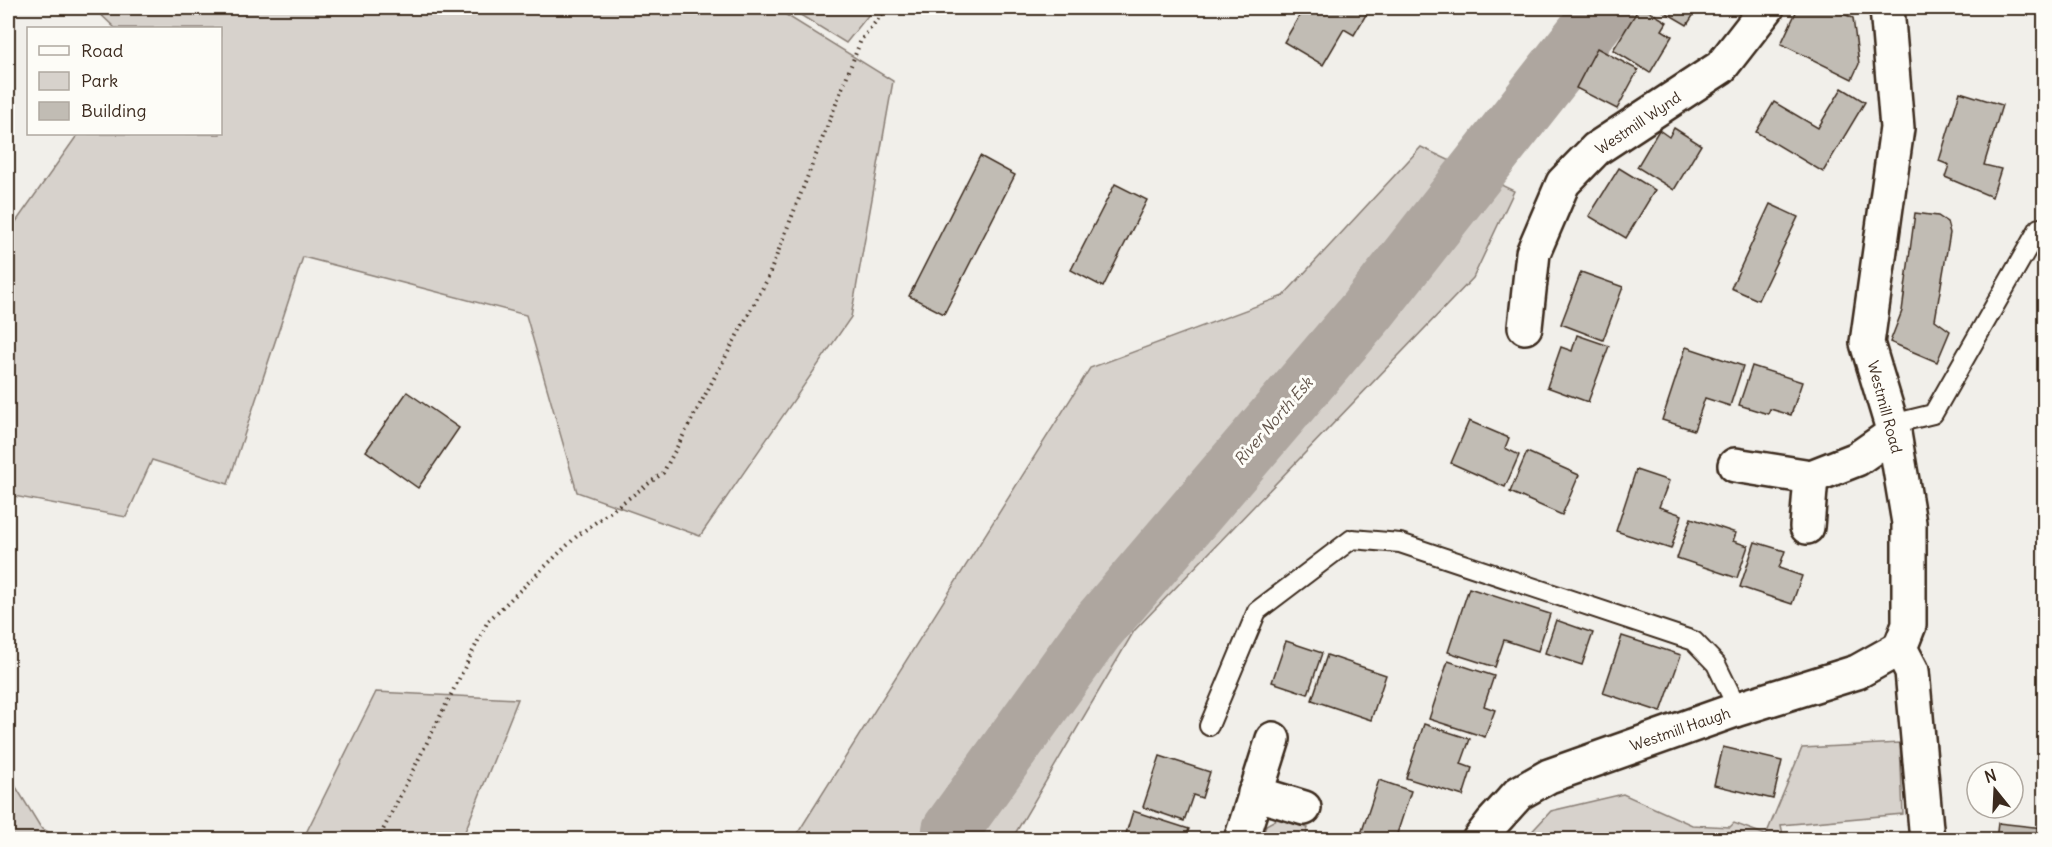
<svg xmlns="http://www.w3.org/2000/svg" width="2052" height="847" font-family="Delius,sans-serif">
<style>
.green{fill:#d7d2cc;stroke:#897e75;stroke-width:1.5}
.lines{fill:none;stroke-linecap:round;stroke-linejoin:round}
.river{stroke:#aea69f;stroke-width:58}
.building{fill:#c1bcb4;stroke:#3b2a1e;stroke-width:1.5}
.lane-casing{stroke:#3b2a1e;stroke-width:22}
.street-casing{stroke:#3b2a1e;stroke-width:38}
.path{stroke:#3b2a1e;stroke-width:4;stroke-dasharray:1.5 4.5;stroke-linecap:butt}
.lane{stroke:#fdfcf7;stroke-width:18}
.street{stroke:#fdfcf7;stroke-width:33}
.labels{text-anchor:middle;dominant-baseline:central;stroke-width:6;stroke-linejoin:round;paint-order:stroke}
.street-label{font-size:15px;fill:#3b2a1e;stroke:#fdfcf7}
.water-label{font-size:16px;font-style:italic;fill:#63554b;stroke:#fdfcf7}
</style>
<rect width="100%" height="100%" fill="#f1efea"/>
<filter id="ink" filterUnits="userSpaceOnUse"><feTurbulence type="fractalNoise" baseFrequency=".0167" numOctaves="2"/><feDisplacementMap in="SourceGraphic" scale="12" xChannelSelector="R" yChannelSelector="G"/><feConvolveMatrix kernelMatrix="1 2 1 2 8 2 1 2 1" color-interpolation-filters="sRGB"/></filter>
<g filter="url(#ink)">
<!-- green -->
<g class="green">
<path d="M94,8H775L893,81L851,317L700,536L577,492L526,315L303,257L228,484L152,460L126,517L8,495V233L78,134H220V28H115Z"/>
<path d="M789,8H874L846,43Z"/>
<path d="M1421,147L1514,191L1473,278L1134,631L1012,839H794L1090,368L1283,296Z"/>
<path d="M376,692L518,699L462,839H303Z"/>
<path d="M1900,743L1903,814L1781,825L1784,839H1525L1551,811L1623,794L1692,825L1730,827L1734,823L1766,835L1802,748Z"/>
<path d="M8,774L41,828L61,839H8Z"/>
<path d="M1277,819L1308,828L1305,839H1262L1266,825Z"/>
</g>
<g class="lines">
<!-- river -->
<path class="river" d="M950,840L951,830L1095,630L1367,311L1605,8"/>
</g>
<!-- building -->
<g class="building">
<path d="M1304,8H1370L1354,35L1344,29L1323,65L1284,42Z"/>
<path d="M1639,8H1644L1667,22L1662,30L1672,36L1650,73L1613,50Z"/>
<path d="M1658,8H1698L1687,25Z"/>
<path d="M1798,8H1831L1853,18L1859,64L1852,79L1781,44Z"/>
<path d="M1597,48L1638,70L1617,109L1576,88Z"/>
<path d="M1842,88L1865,102L1823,172L1756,132L1774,102L1818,128Z"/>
<path d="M1960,92L2002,105L1984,165L2001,169L1992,197L1945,177L1949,165L1939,161Z"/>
<path d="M1674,128L1701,145L1674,190L1637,167L1659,130L1669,137Z"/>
<path d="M980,156L1015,175L944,314L909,296Z"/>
<path d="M1619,168L1655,190L1626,238L1589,216Z"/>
<path d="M1115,184L1147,200L1103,287L1071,270Z"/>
<path d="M1770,204L1798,217L1758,300L1731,288Z"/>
<path d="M1915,213L1938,216L1947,222L1950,233L1935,320L1950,331L1937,362L1890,342L1902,311Z"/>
<path d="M1581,272L1623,287L1603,340L1561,324Z"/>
<path d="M1577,335L1609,346L1588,402L1547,387L1561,347L1572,351Z"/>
<path d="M1686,347L1743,366L1730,406L1705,398L1694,430L1662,420Z"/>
<path d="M1752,366L1802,382L1791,415L1770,409L1768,414L1739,405Z"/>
<path d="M407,392L459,428L418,488L366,451Z"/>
<path d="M1469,421L1509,438L1505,448L1519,455L1505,487L1451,463Z"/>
<path d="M1527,452L1579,475L1562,515L1510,492Z"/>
<path d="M1636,470L1669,481L1659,507L1682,515L1671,549L1616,531Z"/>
<path d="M1691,518L1736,533L1733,541L1748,546L1737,578L1677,558Z"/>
<path d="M1755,542L1785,551L1779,568L1802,576L1792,604L1740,587Z"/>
<path d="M1469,588L1550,614L1538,651L1504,640L1495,667L1448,652Z"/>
<path d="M1556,620L1593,633L1582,665L1545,653Z"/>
<path d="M1622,636L1681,655L1661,712L1603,693Z"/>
<path d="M1286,641L1322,653L1308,694L1272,682Z"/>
<path d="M1327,655L1386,675L1371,720L1312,700Z"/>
<path d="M1448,661L1494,676L1484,706L1495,710L1485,737L1429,719Z"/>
<path d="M1424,724L1470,739L1461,764L1472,768L1463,796L1406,778Z"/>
<path d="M1723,747L1782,761L1773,799L1714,785Z"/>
<path d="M1160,756L1210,772L1202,798L1193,795L1184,821L1143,807Z"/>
<path d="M1379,780L1411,791L1395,840H1359Z"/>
<path d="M1133,811L1189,829L1185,840H1124Z"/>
<path d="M1998,823L2044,828V840H1996Z"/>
</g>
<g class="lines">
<!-- lane casing -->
<g class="lane-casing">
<g id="lane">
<path d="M1892,424L1933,414L2039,228"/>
<path d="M1209,726L1257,611L1352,539L1400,543L1694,641L1716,664L1738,709"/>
</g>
</g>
<!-- street casing -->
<g class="street-casing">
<g id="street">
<path d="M1887,8L1897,128L1867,343L1894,433L1909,523V625L1900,648L1912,671L1927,840"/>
<path d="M1525,327L1533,253L1563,183L1596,149L1721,67L1767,8"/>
<path d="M1735,465L1811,477L1857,459L1894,433"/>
<path d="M1807,527L1811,477"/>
<path d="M1255,793L1304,808"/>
<path d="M1241,840L1273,739"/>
<path d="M1479,840L1492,823L1519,793L1549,776L1738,709L1857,672L1900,648"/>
</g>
</g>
<!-- path -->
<path class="path" d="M378,840L488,621L577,536L663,473L767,280L861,40L887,8"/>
<!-- lane -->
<use href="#lane" class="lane"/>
<!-- street -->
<use href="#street" class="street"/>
</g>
</g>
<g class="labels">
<!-- street labels -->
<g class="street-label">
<text transform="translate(1638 123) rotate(-34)">Westmill Wynd</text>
<text transform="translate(1885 407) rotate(75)">Westmill Road</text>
<text transform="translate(1680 729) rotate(-19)">Westmill Haugh</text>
</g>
<!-- water labels -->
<g class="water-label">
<text transform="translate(1273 421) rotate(-49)">River North Esk</text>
</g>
</g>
<!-- margin -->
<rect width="2052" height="847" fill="none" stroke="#fdfcf7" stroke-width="30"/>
<rect x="15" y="15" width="2022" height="817" fill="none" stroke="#3b2a1e" stroke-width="2" filter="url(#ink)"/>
<!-- legend -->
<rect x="27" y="27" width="195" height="108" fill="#fdfcf7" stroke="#afa8a0" stroke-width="1.5"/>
<rect x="39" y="46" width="30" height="9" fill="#fdfcf7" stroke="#afa8a0" stroke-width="1.5"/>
<text x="81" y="57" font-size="18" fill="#3b2a1e">Road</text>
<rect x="39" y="72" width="30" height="18" fill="#d7d2cc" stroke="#afa8a0" stroke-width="1.5"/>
<text x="81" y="87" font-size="18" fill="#3b2a1e">Park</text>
<rect x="39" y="102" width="30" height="18" fill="#c1bcb4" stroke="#afa8a0" stroke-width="1.5"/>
<text x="81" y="117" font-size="18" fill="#3b2a1e">Building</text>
<!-- north arrow -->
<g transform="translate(1995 790) rotate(342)"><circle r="28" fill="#fdfcf7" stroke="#afa8a0" stroke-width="1.5"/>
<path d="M0-4.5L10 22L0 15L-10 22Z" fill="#3b2a1e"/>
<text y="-9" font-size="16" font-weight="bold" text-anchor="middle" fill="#3b2a1e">N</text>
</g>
</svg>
